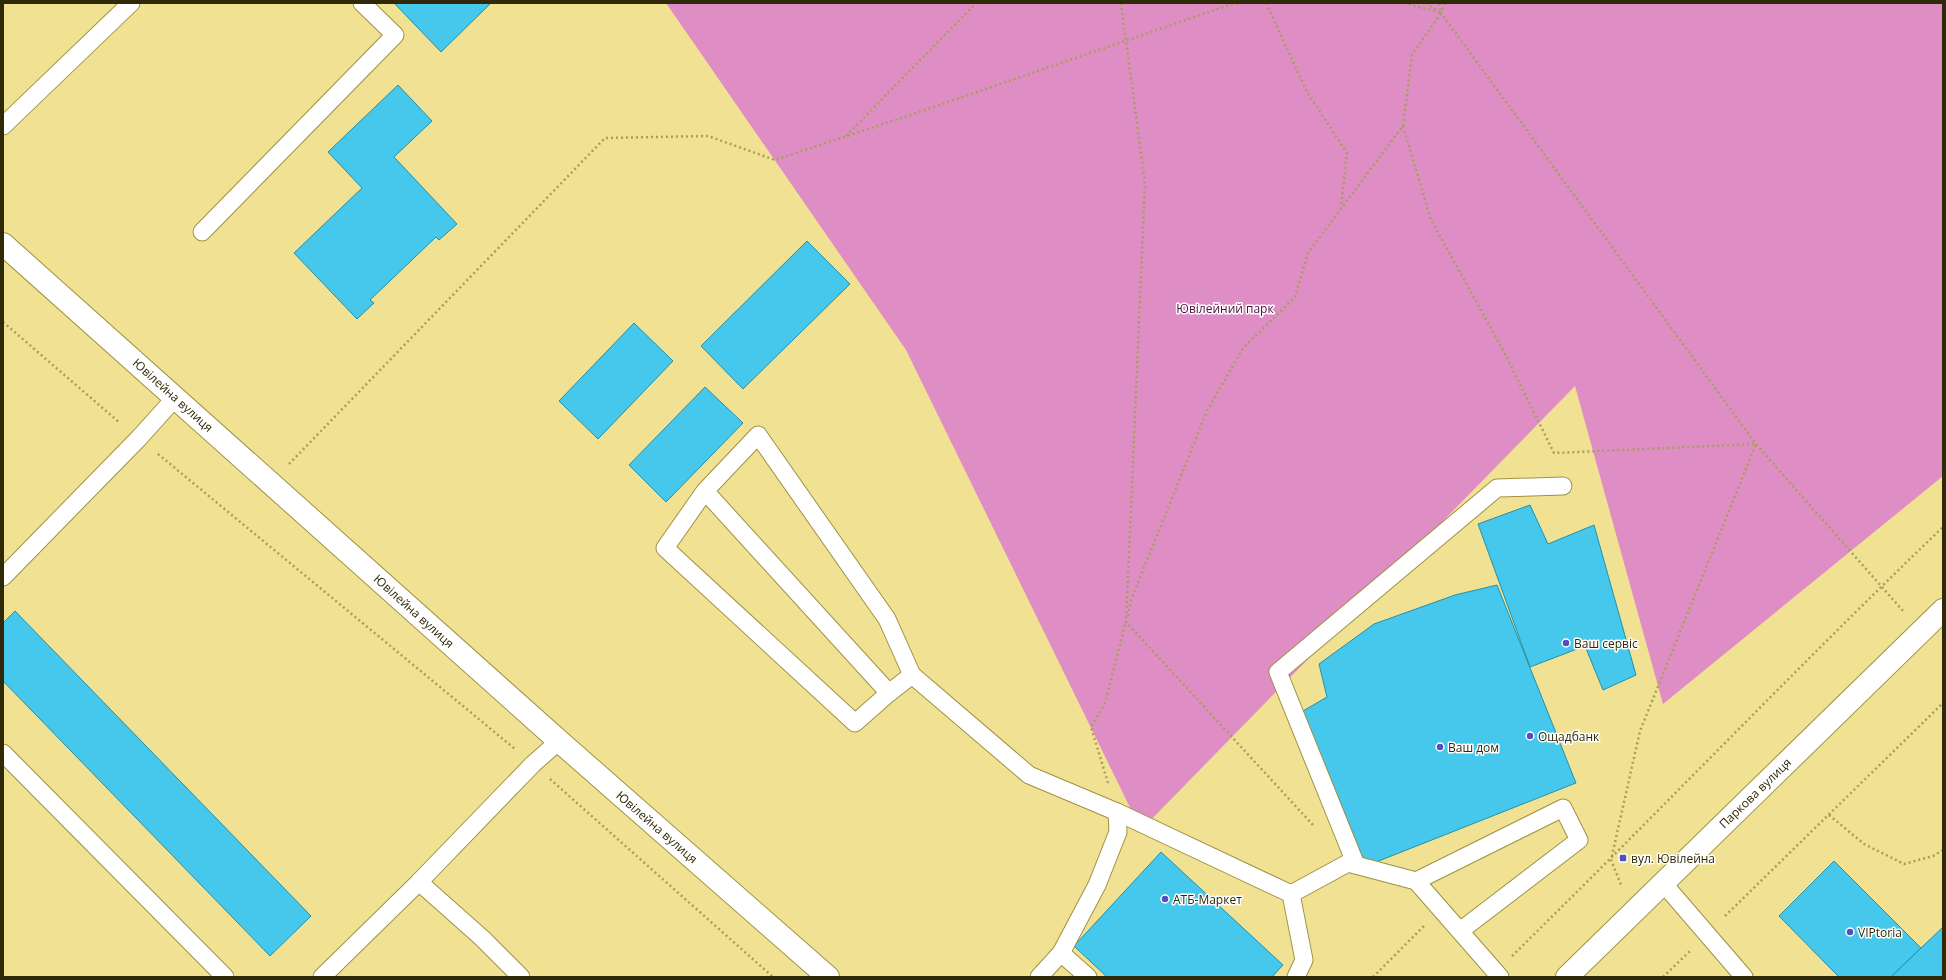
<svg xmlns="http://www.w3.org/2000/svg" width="1946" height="980" font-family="'Open Sans',sans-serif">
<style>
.green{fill:#df8ec5}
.building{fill:#45c8eb;stroke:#2390ac}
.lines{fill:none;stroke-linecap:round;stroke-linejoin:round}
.service-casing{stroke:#9f9243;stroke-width:19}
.tertiary-casing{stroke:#9f9243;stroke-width:24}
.path{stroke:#a89d5e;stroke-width:2.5;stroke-dasharray:2 3;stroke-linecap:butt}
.service{stroke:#fff;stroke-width:17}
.tertiary{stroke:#fff;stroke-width:22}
.poi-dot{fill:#534ec6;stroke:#fff;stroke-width:1.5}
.labels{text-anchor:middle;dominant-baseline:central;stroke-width:3;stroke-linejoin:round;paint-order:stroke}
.park-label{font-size:12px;fill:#4d0e3e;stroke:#fff}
.street-label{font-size:12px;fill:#2f2907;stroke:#fff}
.poi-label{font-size:12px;fill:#2f2907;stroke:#fff;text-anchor:start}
</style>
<rect width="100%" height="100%" fill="#f0e292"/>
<!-- green -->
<path class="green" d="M666,3H1943V476L1663,704L1575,386L1141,830L906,350Z"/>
<!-- building -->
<g class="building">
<path d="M394,3H491L441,52Z"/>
<path d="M398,85L432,121L394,157L457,224L439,240L436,237L370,300L374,303L357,319L294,253L362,188L328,152Z"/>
<path d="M807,241L850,284L743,389L701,346Z"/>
<path d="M634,323L673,361L598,439L559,401Z"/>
<path d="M705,387L743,423L666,502L629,465Z"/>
<path d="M1530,505L1548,544L1594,525L1636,675L1603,690L1585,646L1530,667L1478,524Z"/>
<path d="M1497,585L1576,783L1366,866L1303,711L1327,697L1319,664L1374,624L1455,595Z"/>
<path d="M15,611L311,916L270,956L3,681V623Z"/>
<path d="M1161,852L1283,965L1272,977H1107L1074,946Z"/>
<path d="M1834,861L1921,948L1891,977H1839L1779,916Z"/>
<path d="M1943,927V977H1891L1921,948Z"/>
</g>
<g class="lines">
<!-- service casing -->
<g class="service-casing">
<g id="service">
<path d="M3,126L131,3"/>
<path d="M202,232L395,35L362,3"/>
<path d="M705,491L665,548L855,723L889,693L705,491L758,435L887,619L912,675L1029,775L1117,812L1291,894"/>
<path d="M3,577L139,438L175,398"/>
<path d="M889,693L912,675"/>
<path d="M3,753L225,977"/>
<path d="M1356,865L1278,672L1497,488L1563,486"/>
<path d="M1416,881L1563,808L1579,840L1460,931"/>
<path d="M419,882L482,938L521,977"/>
<path d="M1663,883L1744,977"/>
<path d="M1061,953L1097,885L1118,832L1117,812"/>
<path d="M322,977L419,882L533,764L559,741"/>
<path d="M1039,977L1061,953L1088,977"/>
<path d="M1296,977L1304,960L1291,894L1348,863L1416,881L1500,977"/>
</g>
</g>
<!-- tertiary casing -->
<g class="tertiary-casing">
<g id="tertiary">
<path d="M3,244L559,741L828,977"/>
<path d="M1567,977L1943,610"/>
</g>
</g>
<!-- path -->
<g class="path">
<path d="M1121,3L1145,183L1126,622L1313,825"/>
<path d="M1266,3L1307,92L1347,153L1341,207"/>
<path d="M1404,3L1441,13"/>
<path d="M1426,3L1439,12"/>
<path d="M1445,3L1441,13L1756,444L1903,611"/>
<path d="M1403,126L1431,220L1504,352L1554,453L1756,444L1640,731L1611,860L1622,887"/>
<path d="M846,136L976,3"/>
<path d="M3,322L120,423"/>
<path d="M158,454L515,749"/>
<path d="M289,464L605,138L708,136L775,160L922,111L1232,4L1240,3"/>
<path d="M1128,616L1131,600L1207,411L1243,348L1295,297L1308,253L1403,126L1412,55L1441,13L1439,3"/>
<path d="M550,779L773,977"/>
<path d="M1108,783L1091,727L1105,703L1126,621"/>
<path d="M1829,815L1864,844L1904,864L1933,856L1943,850"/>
<path d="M1725,916L1943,703"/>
<path d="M1512,956C1657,814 1797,667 1943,527"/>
<path d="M1373,977L1424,926"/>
<path d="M1663,977L1690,951"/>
</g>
<!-- service -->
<use href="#service" class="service"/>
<!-- tertiary -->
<use href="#tertiary" class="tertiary"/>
</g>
<!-- markers -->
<g class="poi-dot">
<circle cx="1566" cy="643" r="4"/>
<circle cx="1530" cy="736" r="4"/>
<circle cx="1440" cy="747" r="4"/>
<rect x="1619" y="854" width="8" height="8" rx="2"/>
<circle cx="1165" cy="899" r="4"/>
<circle cx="1850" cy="932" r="4"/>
</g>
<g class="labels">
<!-- park labels -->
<g class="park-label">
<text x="1225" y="308">Ювілейний парк</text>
</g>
<!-- street labels -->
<g class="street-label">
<text transform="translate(173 395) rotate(42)">Ювілейна вулиця</text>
<text transform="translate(414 611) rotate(42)">Ювілейна вулиця</text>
<text transform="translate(1755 793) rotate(-44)">Паркова вулиця</text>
<text transform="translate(657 827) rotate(41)">Ювілейна вулиця</text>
</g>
<!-- poi labels -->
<g class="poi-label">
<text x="1574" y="643">Ваш сервіс</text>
<text x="1538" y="736">Ощадбанк</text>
<text x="1448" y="747">Ваш дом</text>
<text x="1631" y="858">вул. Ювілейна</text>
<text x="1173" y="899">АТБ-Маркет</text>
<text x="1858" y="932">VIPtoria</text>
</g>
</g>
<!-- border -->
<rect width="1946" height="980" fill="none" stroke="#2f2907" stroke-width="8"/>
</svg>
